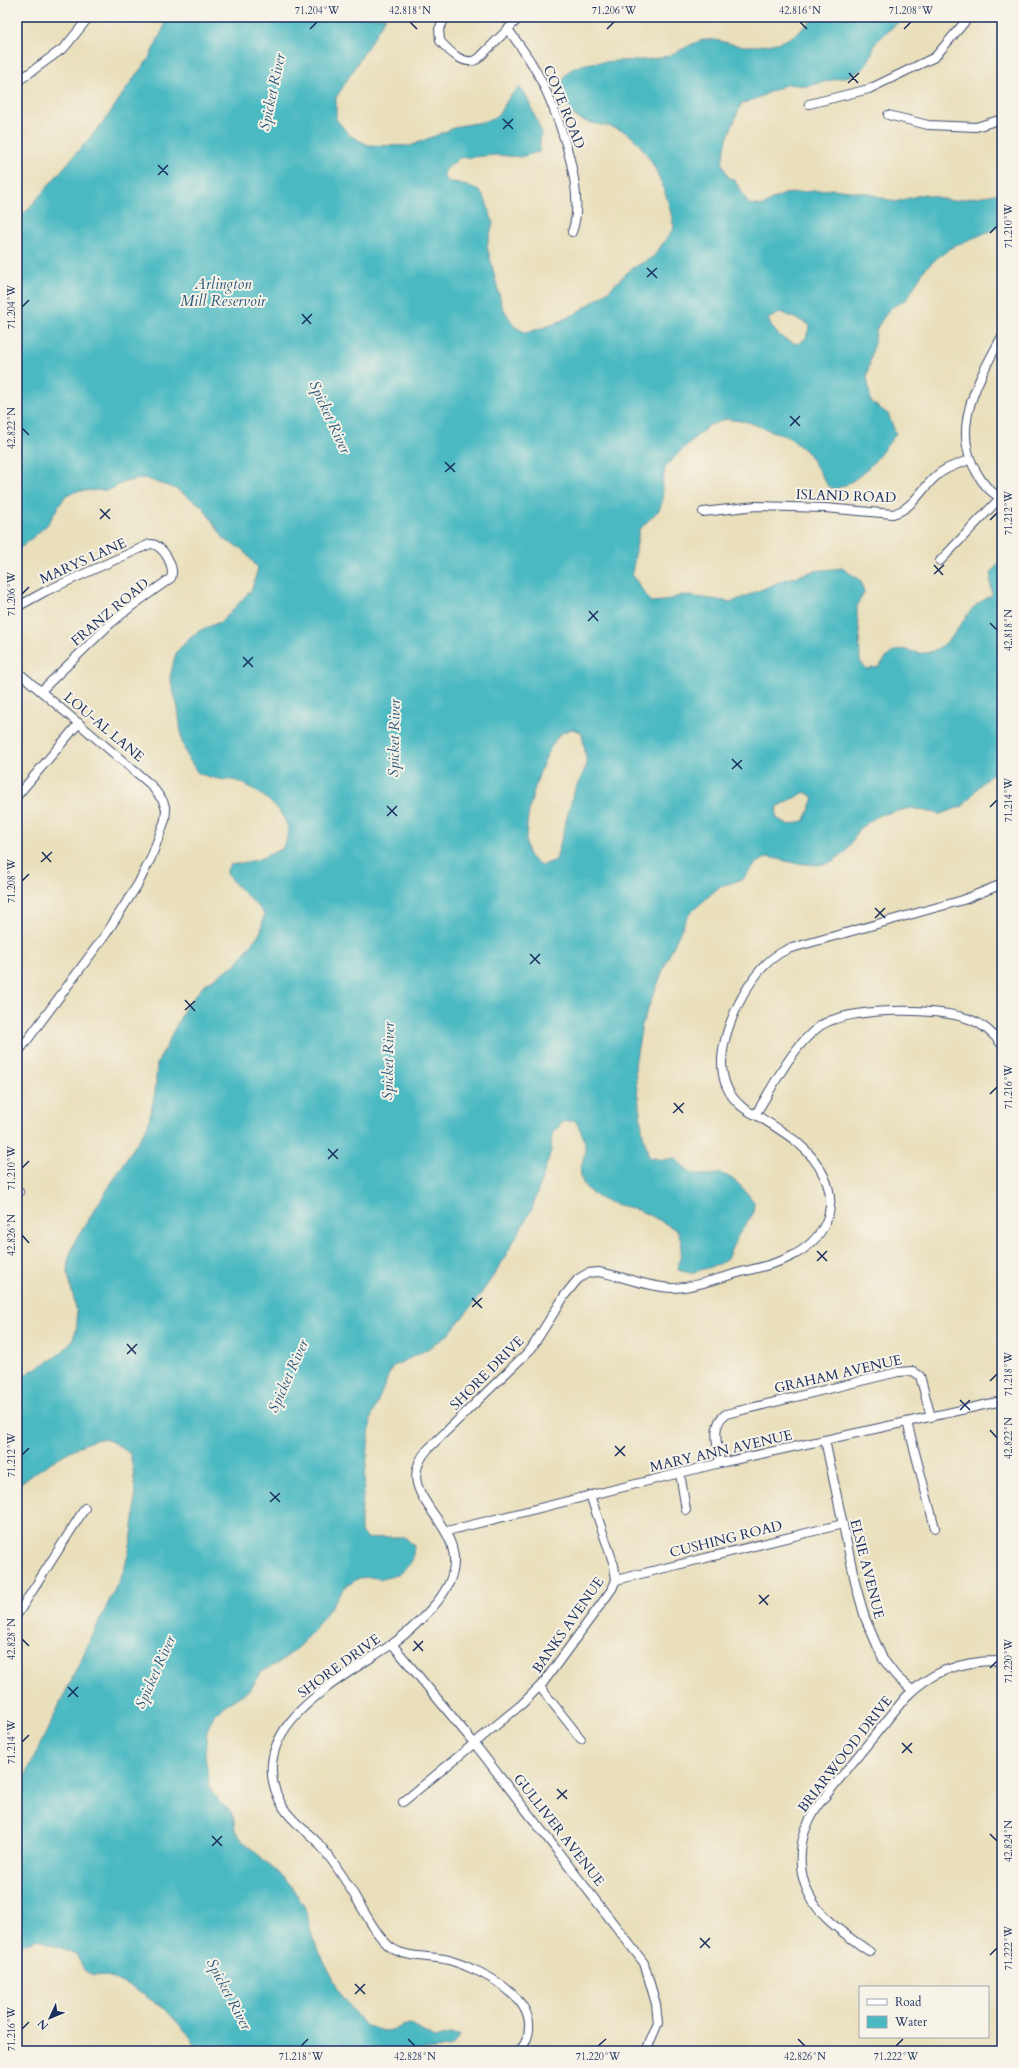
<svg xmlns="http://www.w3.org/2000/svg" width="1019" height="2068" font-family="Cardo,serif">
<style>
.water{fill:#4bb9c2;stroke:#337490;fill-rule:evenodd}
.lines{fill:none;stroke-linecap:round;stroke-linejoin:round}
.street-casing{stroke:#3a496c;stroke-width:10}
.street{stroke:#fff;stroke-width:8}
.ticks{fill:none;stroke:#1b2f5e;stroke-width:1.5}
.labels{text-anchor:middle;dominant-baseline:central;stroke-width:4;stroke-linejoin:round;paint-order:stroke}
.street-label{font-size:14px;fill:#1b2f5e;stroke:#f7f3e8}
.water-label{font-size:15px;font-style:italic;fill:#29587c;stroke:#f7f3e8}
.neatline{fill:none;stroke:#1b2f5e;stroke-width:1.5}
.ticks-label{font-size:10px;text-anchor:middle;fill:#1b2f5e}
</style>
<rect width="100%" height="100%" fill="#f7f3e8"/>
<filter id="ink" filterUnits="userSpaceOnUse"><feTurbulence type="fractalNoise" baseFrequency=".025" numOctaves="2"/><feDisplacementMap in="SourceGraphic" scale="8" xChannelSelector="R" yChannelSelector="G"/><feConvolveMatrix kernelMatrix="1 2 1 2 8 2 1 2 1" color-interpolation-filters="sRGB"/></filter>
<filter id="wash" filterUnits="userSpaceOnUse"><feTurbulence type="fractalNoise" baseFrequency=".012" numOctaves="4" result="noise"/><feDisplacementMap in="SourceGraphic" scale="16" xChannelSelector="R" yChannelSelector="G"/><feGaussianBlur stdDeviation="0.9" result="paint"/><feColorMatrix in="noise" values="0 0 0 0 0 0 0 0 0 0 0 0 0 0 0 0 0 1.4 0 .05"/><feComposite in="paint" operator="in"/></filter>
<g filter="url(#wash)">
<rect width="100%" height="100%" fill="#e9dfbb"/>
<!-- water -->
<path class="water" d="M164,17H386L336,98V119L349,135L368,145L410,146L459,126L482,122L497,117L510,96L519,88L525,93L541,131L539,152L520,157L497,155L459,158L443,172L446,181L459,183L480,191L486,201L493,223L487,246L502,306L514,326L526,333L554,324L575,314L607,292L631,269L653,257L674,228C669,198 655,157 631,136C615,122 588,128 572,114C570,111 568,106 566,103C564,99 561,93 561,89C561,82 565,72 572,69C594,57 640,64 667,56C680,52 691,43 703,40C714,38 726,43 736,45C745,47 762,46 772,44C796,39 799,29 818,17H909L896,24L876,42L870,58L863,69L849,76L807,86L787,84L760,97L741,104L727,139L722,162L728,177L735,181L749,204L763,206L773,199L785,194L832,189L867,193L895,202L924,194L952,201L1002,193V226L954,246L937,258L924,270L907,299L889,309L877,328L867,376L871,402L888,414L896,434C878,456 864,480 835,489L828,486L808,453L790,438L748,422L726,419L708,426L689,443L665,467L662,486L663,500L659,510L639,530L632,574L650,602L665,601L682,595L732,602L784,580L814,571L842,568L861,581L864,593L857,605V617L859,628L860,661L866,669L879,667C904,631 910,664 937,649C955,640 962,618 976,605C981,601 987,598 992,595C990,579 988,574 1000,562H1002V765L980,785L963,806L940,814L911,808L879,815L860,828L845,853L829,863L818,865L795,863L768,857L755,864L743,879L719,887L688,915L667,960L642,1024L635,1065L636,1082L643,1135L649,1157L663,1160L675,1158C684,1167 692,1176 706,1175C714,1175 720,1172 727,1176C738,1181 747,1193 754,1202L753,1214L737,1237L727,1259L718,1265L690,1273L678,1270L682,1245L678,1231C666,1224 653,1216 640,1211C621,1204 594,1203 583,1183C576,1170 586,1159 585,1146C585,1138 579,1128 575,1120L563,1122L552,1134L551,1151L532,1209L498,1269L478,1298L449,1334L426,1350L392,1367L371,1418L361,1516V1532L368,1539L382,1537H405L414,1546L412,1562L398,1575L381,1579L371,1577L359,1578L345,1587L319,1623L302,1643L283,1660L260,1673L251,1689L222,1707L214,1715L207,1730L205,1756L210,1788L221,1804L233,1813L235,1830L242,1840L289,1883L304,1906L313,1939L325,1963L341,1994L364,2025L384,2031L410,2024L434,2038L449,2034L460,2035L452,2047L435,2050L200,2051L188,2034L165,2009L136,1990L106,1975L93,1976L84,1970L76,1954L38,1939L22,1945L17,1953V1810L28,1770L124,1570C135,1531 139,1493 130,1454C122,1448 114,1441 103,1439C87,1437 31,1474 17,1486V1380C32,1369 52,1362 65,1349C92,1321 65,1292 68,1261C69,1255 73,1247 75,1241L148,1125L155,1093L157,1064L185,1008L204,985L237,963L261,931L264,914C253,899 235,888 226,872L230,865L257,860L282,849C283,845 287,839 288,835C291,813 255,787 237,781C231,779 225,780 219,779C211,778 204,775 198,773L188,758L182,742L178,708L170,678L174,660L177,651L188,640L199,631L222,621L252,589L258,568L242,549L225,540L202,506L176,489L144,478L125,482L109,490L78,491L66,495L47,525L17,551V222L105,120L135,76L148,60L164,27ZM781,312L810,325L806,338L798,344C784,342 773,332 768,319ZM573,729L582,733L587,765L573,794L556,860L541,866C537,863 530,858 528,853C519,830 542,749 561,734C564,731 569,730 573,729ZM805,792L814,798L805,820L790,825L776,818L777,807Z"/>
</g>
<g filter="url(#ink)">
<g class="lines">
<!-- street casing -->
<g class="street-casing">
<g id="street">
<path d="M446,17L439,29L440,41C449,51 464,67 478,59L520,17"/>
<path d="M508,29C516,41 525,52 532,64C555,102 588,190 572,232"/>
<path d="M17,82L65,47L89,17"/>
<path d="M809,104L869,89L935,57L969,17"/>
<path d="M888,115L928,125L976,127L1002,119"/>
<path d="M1002,336C980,378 949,427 977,473C983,484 990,493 1002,498"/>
<path d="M703,512L756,506L825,508L893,514C912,509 921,490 935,477C944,468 958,464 969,460"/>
<path d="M940,561L1000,498"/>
<path d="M17,607L46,591L150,544C162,543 176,567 171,578L132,606L109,625L41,691"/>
<path d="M17,671L151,785L163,801L166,810L165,820L151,858L138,884L106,934L17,1054"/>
<path d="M17,796L79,723"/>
<path d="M755,1115C774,1086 791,1047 820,1026C847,1007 938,1007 969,1019C983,1024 993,1033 1002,1045"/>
<path d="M17,1194L19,1192"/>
<path d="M907,1422L935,1528"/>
<path d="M825,1440L856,1586L865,1618L883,1659L896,1676L912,1690"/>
<path d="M720,1463C718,1448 710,1424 726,1414L898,1372L913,1371L920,1376L931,1417"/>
<path d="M680,1473L686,1510"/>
<path d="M447,1531L720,1463L1002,1401"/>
<path d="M616,1580L843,1524"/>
<path d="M17,1615L85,1508"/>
<path d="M392,1644L474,1743L644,1963L656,2004L658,2023L646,2051"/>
<path d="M540,1687L581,1739"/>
<path d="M403,1802L522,1704L543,1683L612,1589L616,1580L614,1565L590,1495"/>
<path d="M870,1952C855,1941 839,1931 826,1918C794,1885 793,1841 819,1804L905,1698C931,1670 965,1660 1002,1661"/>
<path d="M520,2051C554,2005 485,1971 449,1960C430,1955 404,1959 389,1946C376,1935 369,1919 360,1905C348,1884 334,1861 318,1843C307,1831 292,1822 283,1807C238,1730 338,1681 389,1646C405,1636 419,1622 432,1608C502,1530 379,1504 428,1449L531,1349L565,1295L578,1279L588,1273L598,1272C623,1276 647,1287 672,1288C692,1288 712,1280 731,1275C751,1269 773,1266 792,1256C823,1240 840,1210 824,1176C811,1148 787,1134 761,1118C754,1114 746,1111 740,1105C711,1079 723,1037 737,1007C748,984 764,959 788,949L963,900L1002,884"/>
</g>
</g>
<!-- street -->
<use href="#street" class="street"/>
</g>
</g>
<!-- ticks -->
<path class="ticks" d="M410,22L417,29M800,22L807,29M310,29L317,22M607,29L614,22M904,29L911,22M849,73L858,83M848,83L859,73M503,119L513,129M503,129L513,119M158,165L168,175M158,175L168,165M990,233L997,226M647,268L657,278M647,277L657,268M22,307L29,300M302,314L311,324M302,324L312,314M790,416L800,426M790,426L800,416M22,428L29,435M445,462L455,472M445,472L455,463M100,509L110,519M100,519L110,509M990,520L997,513M934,565L943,575M934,574L944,565M22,594L29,587M589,611L598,621M588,621L598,611M990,623L997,630M243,657L253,667M243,667L253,657M732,759L742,769M732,769L742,760M387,806L397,816M990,807L997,800M387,816L397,806M42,852L51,862M41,862L52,852M22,881L29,874M875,908L885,918M875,918L885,908M530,954L540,964M530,964L540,954M185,1000L195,1011M185,1010L195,1001M990,1094L997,1087M674,1103L683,1113M673,1113L684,1103M328,1149L338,1159M328,1159L338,1149M22,1168L29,1161M22,1235L29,1243M817,1251L827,1261M817,1261L827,1251M472,1298L482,1308M472,1307L482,1298M127,1344L136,1354M127,1354L137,1344M990,1381L997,1374M960,1400L970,1410M960,1410L970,1400M990,1430L997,1438M615,1446L625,1456M22,1455L29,1448M615,1456L625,1446M270,1492L280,1502M270,1502L280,1493M759,1595L768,1605M759,1604L769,1595M22,1639L29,1646M414,1641L423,1651M413,1651L423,1641M990,1668L997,1661M68,1687L78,1697M68,1697L78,1687M22,1742L29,1735M902,1743L912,1753M902,1753L912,1743M557,1789L567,1799M557,1799L567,1790M990,1834L997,1841M212,1836L222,1846M212,1846L222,1836M700,1938L710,1948M700,1948L710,1938M990,1955L997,1948M355,1984L365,1994M355,1994L365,1984M22,2029L29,2022M408,2039L415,2046M798,2039L805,2046M301,2046L308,2039M598,2046L606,2039M896,2046L903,2039"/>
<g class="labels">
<!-- street labels -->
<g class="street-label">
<text transform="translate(564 107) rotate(68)">COVE ROAD</text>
<text transform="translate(846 496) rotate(2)">ISLAND ROAD</text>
<text transform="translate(83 561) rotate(-24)">MARYS LANE</text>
<text transform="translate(110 612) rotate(-40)">FRANZ ROAD</text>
<text transform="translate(104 727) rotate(40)">LOU-AL LANE</text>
<text transform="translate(487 1373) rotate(-45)">SHORE DRIVE</text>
<text transform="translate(838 1374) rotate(-13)">GRAHAM AVENUE</text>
<text transform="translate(721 1451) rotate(-13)">MARY ANN AVENUE</text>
<text transform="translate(726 1539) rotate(-14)">CUSHING ROAD</text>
<text transform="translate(867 1569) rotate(76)">ELSIE AVENUE</text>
<text transform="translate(568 1625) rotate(-55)">BANKS AVENUE</text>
<text transform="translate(339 1666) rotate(-36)">SHORE DRIVE</text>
<text transform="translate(845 1754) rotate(-52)">BRIARWOOD DRIVE</text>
<text transform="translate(559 1830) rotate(52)">GULLIVER AVENUE</text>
</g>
<!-- water labels -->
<g class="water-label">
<text transform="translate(272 92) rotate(-78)">Spicket River</text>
<text x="223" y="284">Arlington<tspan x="223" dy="17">Mill Reservoir</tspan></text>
<text transform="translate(330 417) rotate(65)">Spicket River</text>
<text transform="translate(394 738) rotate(-89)">Spicket River</text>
<text transform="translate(388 1061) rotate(-89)">Spicket River</text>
<text transform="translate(288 1376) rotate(-66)">Spicket River</text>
<text transform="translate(155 1672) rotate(-66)">Spicket River</text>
<text transform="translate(229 1994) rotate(62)">Spicket River</text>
</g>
</g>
<!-- margin -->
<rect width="1019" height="2068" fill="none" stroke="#f7f3e8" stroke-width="44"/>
<!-- legend -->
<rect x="859" y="1986" width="130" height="52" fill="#f7f3e8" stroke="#9fa5b1"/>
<rect x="867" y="1999" width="20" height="6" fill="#ffffff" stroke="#9fa5b1"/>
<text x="895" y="2006" font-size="12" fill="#1b2f5e">Road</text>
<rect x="867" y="2016" width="20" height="12" fill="#4bb9c2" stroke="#9fa5b1"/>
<text x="895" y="2026" font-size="12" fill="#1b2f5e">Water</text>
<!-- north arrow -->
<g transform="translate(50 2018) rotate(226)" stroke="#f7f3e8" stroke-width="3" paint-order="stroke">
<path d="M0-3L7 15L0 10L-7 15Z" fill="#1b2f5e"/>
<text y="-6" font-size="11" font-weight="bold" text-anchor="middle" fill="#1b2f5e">N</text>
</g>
<rect x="22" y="22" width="975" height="2024" class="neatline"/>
<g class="ticks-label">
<text x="317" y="14">71.204°W</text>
<text x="410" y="14">42.818°N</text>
<text x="614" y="14">71.206°W</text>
<text x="800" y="14">42.816°N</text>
<text x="911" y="14">71.208°W</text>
<text transform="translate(1008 226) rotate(-90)" y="4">71.210°W</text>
<text transform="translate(11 307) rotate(-90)" y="4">71.204°W</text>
<text transform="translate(11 428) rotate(-90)" y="4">42.822°N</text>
<text transform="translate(1008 513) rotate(-90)" y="4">71.212°W</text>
<text transform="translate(11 594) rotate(-90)" y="4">71.206°W</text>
<text transform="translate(1008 630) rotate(-90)" y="4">42.818°N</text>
<text transform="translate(1008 800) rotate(-90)" y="4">71.214°W</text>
<text transform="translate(11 881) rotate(-90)" y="4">71.208°W</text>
<text transform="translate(1008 1087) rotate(-90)" y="4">71.216°W</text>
<text transform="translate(11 1168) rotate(-90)" y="4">71.210°W</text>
<text transform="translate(11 1235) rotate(-90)" y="4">42.826°N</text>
<text transform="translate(1008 1374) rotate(-90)" y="4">71.218°W</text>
<text transform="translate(1008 1438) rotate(-90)" y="4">42.822°N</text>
<text transform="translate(11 1455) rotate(-90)" y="4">71.212°W</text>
<text transform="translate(11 1639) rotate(-90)" y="4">42.828°N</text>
<text transform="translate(1008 1661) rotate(-90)" y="4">71.220°W</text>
<text transform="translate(11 1742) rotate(-90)" y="4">71.214°W</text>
<text transform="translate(1008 1841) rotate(-90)" y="4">42.824°N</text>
<text transform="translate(1008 1948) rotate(-90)" y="4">71.222°W</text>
<text transform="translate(11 2029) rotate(-90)" y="4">71.216°W</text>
<text x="301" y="2060">71.218°W</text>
<text x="415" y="2060">42.828°N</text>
<text x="598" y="2060">71.220°W</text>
<text x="805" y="2060">42.826°N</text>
<text x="896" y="2060">71.222°W</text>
</g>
</svg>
